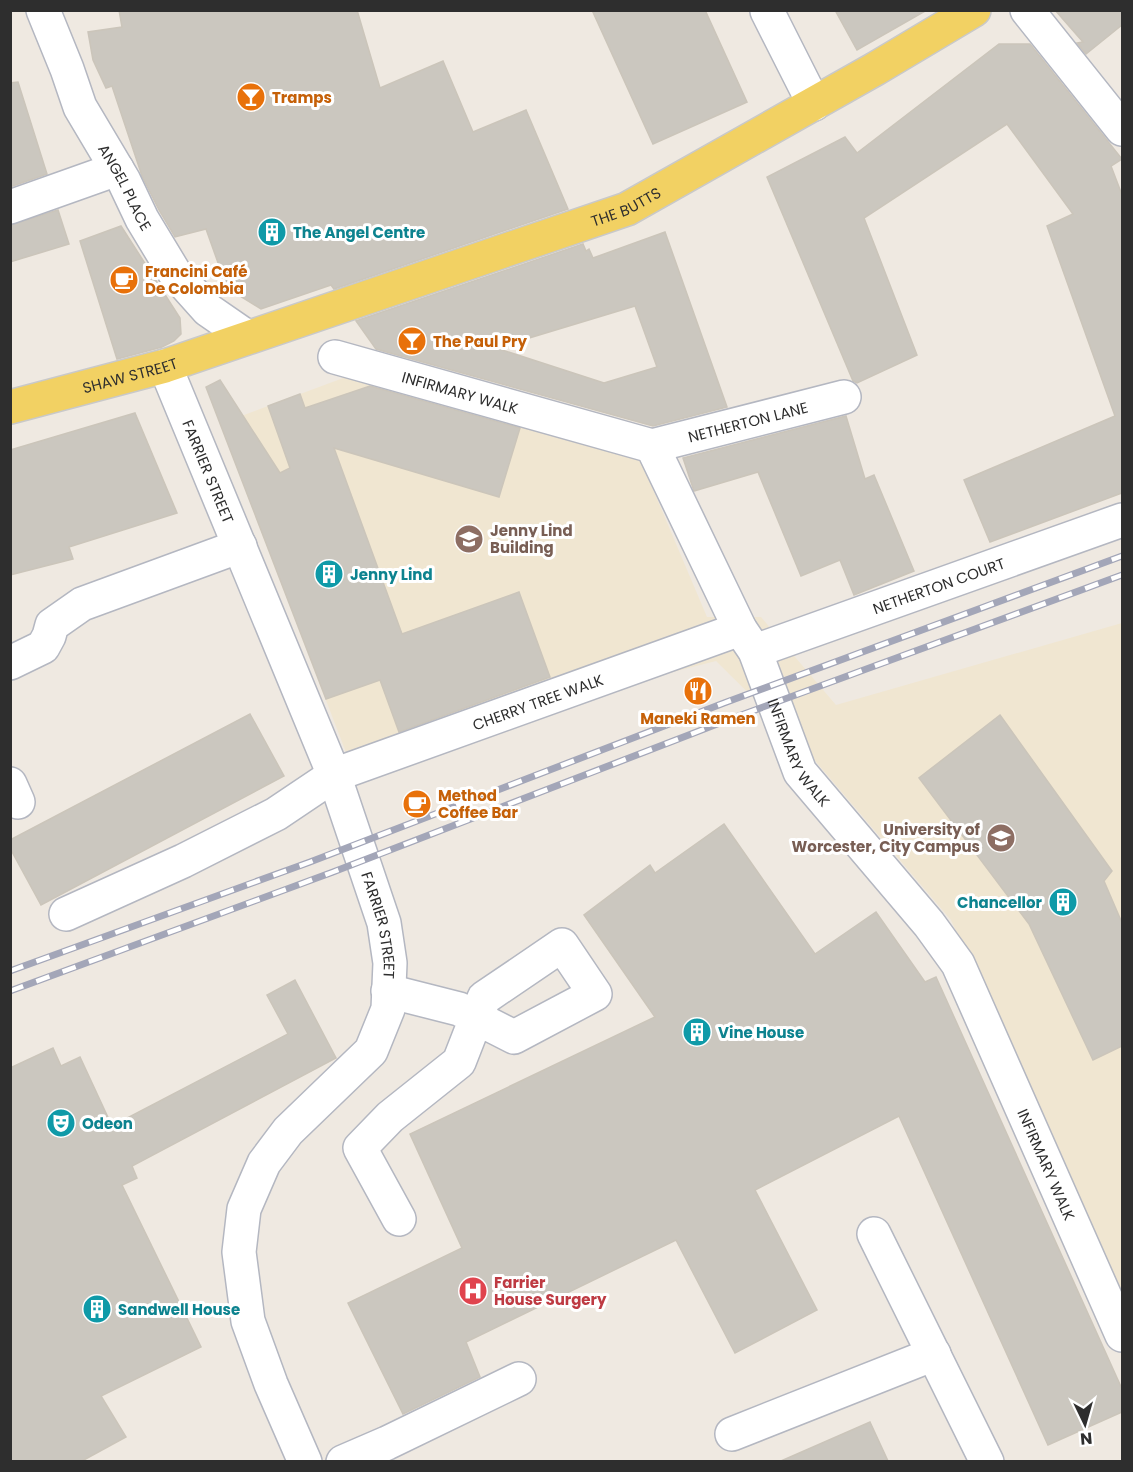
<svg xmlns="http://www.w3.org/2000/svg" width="1133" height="1472" font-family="Poppins,sans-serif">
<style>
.education{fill:#f0e6d1}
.building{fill:#cbc7bf;stroke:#cbc5ba;stroke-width:1.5;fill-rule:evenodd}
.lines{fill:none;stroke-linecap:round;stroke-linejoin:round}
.minor-casing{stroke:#b4b7c1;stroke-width:36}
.major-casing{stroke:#c9c9c9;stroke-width:36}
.minor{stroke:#fff;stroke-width:33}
.major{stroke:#f2d163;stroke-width:33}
.rail-casing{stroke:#a3a6b8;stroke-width:7}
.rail{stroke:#fff;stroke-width:4.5;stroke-dasharray:14;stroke-linecap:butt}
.labels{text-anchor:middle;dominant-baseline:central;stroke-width:6;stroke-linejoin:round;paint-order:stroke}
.food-label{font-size:15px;font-weight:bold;fill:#c56008;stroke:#fff;text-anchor:start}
.street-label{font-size:15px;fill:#2e2e2e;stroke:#fff}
.culture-label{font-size:15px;font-weight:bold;fill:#0d838f;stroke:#fff;text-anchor:start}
.education-label{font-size:15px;font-weight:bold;fill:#785e54;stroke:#fff;text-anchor:start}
.health-label{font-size:15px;font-weight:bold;fill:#be3a42;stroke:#fff;text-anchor:start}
</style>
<rect width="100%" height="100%" fill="#efe9e1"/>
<!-- education -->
<path class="education" d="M362,371L641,461L707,617H761L836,705L1122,623V1297L951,920L805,749L716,661L347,755L220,424Z"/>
<!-- building -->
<g class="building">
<path d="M119,10H357L380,88L443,61L473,132L526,110L568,209L334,289L331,285L261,309L227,288L206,229L175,237L159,210L142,176L112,86L106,88L93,60L88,32L122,27Z"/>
<path d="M592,10H705L747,102L653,144Z"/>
<path d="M835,10H927L857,50Z"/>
<path d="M1055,10H1122V25L1086,54L1077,43L1083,42Z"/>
<path d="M999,44H1030L1122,159L1111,166L1122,195V493L990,542L964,480L1115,416L1047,226L1073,214L1007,124L864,218L917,355L857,383L853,381L767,177L845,137L857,153Z"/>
<path d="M18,82L47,174L10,187V83Z"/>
<path d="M58,210L69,244L10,262V225Z"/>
<path d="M121,226L180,318L181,334L174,341L162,347L117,359L80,241Z"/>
<path d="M665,232L727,407L653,426L376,349L356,321L583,244L586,251L589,249L593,258ZM635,306L657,367L604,383L496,348Z"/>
<path d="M220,380L280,473L290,468L268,406L300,394L305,408L370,386L520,428L499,497L334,448L402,634L519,592L550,677L399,732L380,680L326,699L206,387Z"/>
<path d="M135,413L177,513L69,547L73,559L10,575V450Z"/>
<path d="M846,416L865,479L874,475L914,571L854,595L840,560L801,576L758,472L694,491L683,458Z"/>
<path d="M250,714L284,776L41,905L10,848V840Z"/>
<path d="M1000,715L1112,871L1104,881L1122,923V1046L1093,1060L1029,924L919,778Z"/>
<path d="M724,824L815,954L876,912L925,982L936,977L1122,1389V1412L1048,1445L899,1116L755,1190L817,1310L735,1353L676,1240L466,1342L480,1377L403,1414L348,1303L462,1248L410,1134L655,1017L584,915L650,865L655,873Z"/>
<path d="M295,980L336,1058L132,1166L137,1178L122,1185L201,1347L101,1396L126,1437L82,1461H10V1068L53,1048L61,1066L80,1057L112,1126L288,1034L267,995Z"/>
<path d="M870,1422L888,1461H781Z"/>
</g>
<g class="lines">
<!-- minor casing -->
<g class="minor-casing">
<g id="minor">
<path id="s1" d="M43,10L67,69L80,107L124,181L142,219L174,272L208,310L247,337"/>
<path d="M1027,10L1122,129"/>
<path d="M767,11L814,104"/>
<path d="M10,207L117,169"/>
<path id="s2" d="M335,357L652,446L740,629L755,651L800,772L929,924L958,964L1122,1335"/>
<path id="s3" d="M165,366L334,775L384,923L390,963L388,1009L371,1051L288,1131L264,1163L244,1209L239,1252L248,1321L271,1384L305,1462"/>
<path id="s4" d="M652,446L844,397"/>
<path id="s5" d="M755,651L1122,520"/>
<path d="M10,663L43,647L49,636L52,625L82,604L240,546"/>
<path d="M10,784L18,802"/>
<path id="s6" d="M66,914L183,861L276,814L334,775L740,629"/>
<path d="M388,991L459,1009L514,1037L595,994L562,945L484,998L459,1062L390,1117L360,1148L399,1219"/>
<path d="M874,1234L987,1462"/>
<path d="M732,1434L934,1354"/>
<path d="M343,1462L387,1443L519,1379"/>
</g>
</g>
<!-- major casing -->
<g class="major-casing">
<g id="major">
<path id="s7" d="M10,407L165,366L627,209L875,69L974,10"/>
</g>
</g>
<!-- minor -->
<use href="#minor" class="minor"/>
<!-- major -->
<use href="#major" class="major"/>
<!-- rail casing -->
<g class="rail-casing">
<g id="rail">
<path d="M10,971L310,862L724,703L1122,556"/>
<path d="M10,991L333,872L725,721L1122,575"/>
</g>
</g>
<!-- rail -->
<use href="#rail" class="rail"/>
</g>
<!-- icons -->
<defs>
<g id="bar-disc" transform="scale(1.5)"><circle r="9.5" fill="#e8710a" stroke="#fff"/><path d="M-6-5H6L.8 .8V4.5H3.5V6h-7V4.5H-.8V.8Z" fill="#fff"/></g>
<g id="building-disc" transform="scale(1.5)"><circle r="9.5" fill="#0f9aa8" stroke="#fff"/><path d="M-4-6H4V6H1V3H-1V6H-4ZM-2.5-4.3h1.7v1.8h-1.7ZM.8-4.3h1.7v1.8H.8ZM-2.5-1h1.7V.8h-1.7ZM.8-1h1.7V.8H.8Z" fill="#fff"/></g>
<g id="cafe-disc" transform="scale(1.5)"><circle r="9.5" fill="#e8710a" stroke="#fff"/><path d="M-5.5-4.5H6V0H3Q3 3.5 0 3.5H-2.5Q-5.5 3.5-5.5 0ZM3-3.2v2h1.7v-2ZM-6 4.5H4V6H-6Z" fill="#fff"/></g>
<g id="university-disc" transform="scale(1.5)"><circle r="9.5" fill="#8d6e63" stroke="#fff"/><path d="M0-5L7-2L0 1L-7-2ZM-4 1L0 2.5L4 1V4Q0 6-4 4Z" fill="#fff"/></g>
<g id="restaurant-disc" transform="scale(1.5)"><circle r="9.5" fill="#e8710a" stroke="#fff"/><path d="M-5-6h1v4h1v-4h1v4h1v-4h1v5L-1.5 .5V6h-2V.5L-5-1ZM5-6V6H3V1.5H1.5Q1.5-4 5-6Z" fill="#fff"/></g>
<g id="theatre-disc" transform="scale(1.5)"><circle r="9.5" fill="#0f9aa8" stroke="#fff"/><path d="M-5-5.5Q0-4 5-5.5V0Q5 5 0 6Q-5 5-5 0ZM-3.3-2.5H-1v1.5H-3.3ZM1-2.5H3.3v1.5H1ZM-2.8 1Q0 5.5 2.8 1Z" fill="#fff"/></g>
<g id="hospital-disc" transform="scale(1.5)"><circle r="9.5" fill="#e0444e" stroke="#fff"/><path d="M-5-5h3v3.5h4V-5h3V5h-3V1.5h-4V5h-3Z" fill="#fff"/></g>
</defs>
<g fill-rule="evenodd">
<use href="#bar-disc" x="251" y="97"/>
<use href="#building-disc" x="272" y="232"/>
<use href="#cafe-disc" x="124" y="280"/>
<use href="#bar-disc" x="412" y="341"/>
<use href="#university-disc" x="469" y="539"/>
<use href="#building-disc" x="329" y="574"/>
<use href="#restaurant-disc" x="698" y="691"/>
<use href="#cafe-disc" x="417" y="804"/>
<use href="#university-disc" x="1001" y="838"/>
<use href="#building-disc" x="1063" y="902"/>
<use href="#building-disc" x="697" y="1032"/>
<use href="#theatre-disc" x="61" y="1123"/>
<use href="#hospital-disc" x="473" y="1291"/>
<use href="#building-disc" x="97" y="1309"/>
</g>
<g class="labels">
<!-- food labels -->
<g class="food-label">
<text x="272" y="97">Tramps</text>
<text x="145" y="271">Francini Café<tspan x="145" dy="17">De Colombia</tspan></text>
<text x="433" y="341">The Paul Pry</text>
<text x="698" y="718" text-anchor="middle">Maneki Ramen</text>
<text x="438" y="795">Method<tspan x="438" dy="17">Coffee Bar</tspan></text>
</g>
<!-- street labels -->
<g class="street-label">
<text stroke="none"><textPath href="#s1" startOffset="196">ANGEL PLACE</textPath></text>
<text stroke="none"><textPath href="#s7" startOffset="648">THE BUTTS</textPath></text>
<text stroke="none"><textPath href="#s7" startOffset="124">SHAW STREET</textPath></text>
<text stroke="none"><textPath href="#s2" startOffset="130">INFIRMARY WALK</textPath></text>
<text stroke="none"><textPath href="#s4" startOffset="99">NETHERTON LANE</textPath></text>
<text stroke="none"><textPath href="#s3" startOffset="114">FARRIER STREET</textPath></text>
<text stroke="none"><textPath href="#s5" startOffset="195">NETHERTON COURT</textPath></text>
<text stroke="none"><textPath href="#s6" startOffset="519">CHERRY TREE WALK</textPath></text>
<text stroke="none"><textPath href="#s2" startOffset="670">INFIRMARY WALK</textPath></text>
<text stroke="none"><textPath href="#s3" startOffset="600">FARRIER STREET</textPath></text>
<text stroke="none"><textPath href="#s2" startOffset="1156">INFIRMARY WALK</textPath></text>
</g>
<!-- culture labels -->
<g class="culture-label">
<text x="293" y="232">The Angel Centre</text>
<text x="350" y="574">Jenny Lind</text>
<text x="1042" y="902" text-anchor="end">Chancellor</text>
<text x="718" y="1032">Vine House</text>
<text x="82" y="1123">Odeon</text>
<text x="118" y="1309">Sandwell House</text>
</g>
<!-- education labels -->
<g class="education-label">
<text x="490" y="530">Jenny Lind<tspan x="490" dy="17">Building</tspan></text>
<text x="980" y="829" text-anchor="end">University of<tspan x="980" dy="17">Worcester, City Campus</tspan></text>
</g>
<!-- health labels -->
<g class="health-label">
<text x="494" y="1282">Farrier<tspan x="494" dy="17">House Surgery</tspan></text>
</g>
</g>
<!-- border -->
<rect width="1133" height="1472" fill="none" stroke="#2e2e2e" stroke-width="24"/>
<!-- north arrow -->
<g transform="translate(1085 1424) rotate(175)" stroke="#ffffff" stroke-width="4.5" paint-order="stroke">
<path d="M0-4.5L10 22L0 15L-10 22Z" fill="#2e2e2e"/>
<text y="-9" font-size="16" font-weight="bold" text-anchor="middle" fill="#2e2e2e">N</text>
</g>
</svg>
